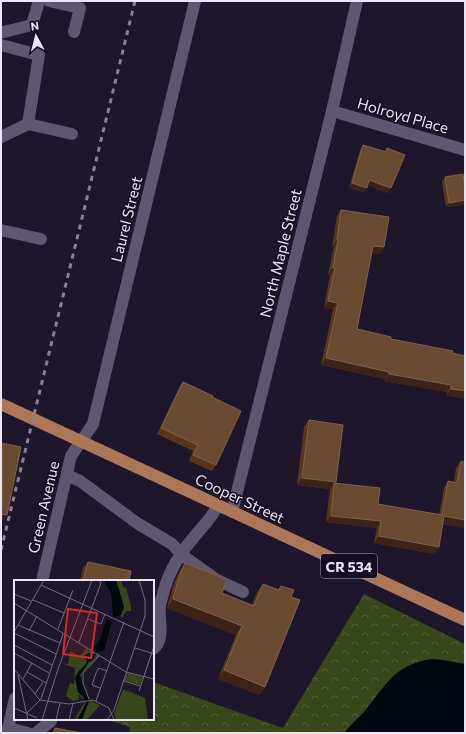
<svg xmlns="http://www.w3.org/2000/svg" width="466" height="734" font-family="Commissioner,sans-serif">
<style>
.forest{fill:url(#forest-crowns)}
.water{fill:#000912}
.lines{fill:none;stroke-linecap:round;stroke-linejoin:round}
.minor{stroke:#5f5770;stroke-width:12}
.major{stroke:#ab7758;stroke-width:12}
.rail{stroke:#888293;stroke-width:3;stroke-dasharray:5 5;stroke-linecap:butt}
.wall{fill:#5b3619}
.shaded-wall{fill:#3c2217}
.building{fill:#6a4931;stroke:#7e6150}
.labels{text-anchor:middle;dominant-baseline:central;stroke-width:3;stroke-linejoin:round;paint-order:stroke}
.shield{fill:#150e21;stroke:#aaa4b5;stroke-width:1}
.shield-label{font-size:14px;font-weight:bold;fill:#eae5f4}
.street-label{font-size:15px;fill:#eae5f4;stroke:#150e21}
.inset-road{fill:none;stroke:#70697b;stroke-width:1}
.view{fill:#d62828;fill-opacity:0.15;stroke:#d62828;stroke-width:2}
.inset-edge{fill:none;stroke:#eae5f4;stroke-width:2}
</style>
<defs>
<pattern id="forest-crowns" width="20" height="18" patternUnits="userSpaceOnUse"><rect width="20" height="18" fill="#384719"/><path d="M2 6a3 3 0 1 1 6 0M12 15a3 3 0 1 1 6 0" fill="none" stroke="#55613b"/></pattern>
</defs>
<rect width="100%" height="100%" fill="#1e172b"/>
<!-- forest -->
<path class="forest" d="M364,594L465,644V733H129L130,727L105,719H153V682L283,728Z"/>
<!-- water -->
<path class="water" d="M431,659L443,660L465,664V733H345C347,728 358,718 363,713C385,687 393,665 431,659Z"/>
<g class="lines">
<!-- minor -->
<g class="minor">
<path d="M49,1L80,8L74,32"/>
<path d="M1,32H4L32,25L39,1"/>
<path d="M1,45L39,55L28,124L72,134"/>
<path d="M332,111L465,150"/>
<path d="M1,137L28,124"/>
<path d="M1,230L41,239"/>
<path d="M67,475L80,481L137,523L172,544L181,554L217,580L243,592"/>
<path d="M232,512L332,111L357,1"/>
<path d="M42,581L71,456L93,424L195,1"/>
<path d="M153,649C166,639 158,619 160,605C161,600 163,595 164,590C169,572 181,552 194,537C203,526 212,518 218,505"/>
<path d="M8,728L28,733"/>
<path d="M7,733L15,698"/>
<path d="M36,733L51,721"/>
</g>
<!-- major -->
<path class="major" d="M1,404L465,620"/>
<!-- rail -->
<path class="rail" d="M1,550L135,1"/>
</g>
<!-- wall -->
<g class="wall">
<path d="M363,145L385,151L387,148L391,188L387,193L368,185L364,192L349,188L360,150Z"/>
<path d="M445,177L465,188V203L463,205L446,207L442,182Z"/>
<path d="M341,210L384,247L380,254L371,253L357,329L391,339L465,356V399L446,395L447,392L384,381L385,379L321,365L333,309L324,308L330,275H328L334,247H332L337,216Z"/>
<path d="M183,382L212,397L216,465L212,471L189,461L193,451L157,434L179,388Z"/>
<path d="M309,420L336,482L335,483L378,504L439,515L444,488L448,481L454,482L456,468L461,461L465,528L443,524L439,547L434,554L374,543L377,528L326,522L330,489L297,485L304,427Z"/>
<path d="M88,562L129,581H80L83,568Z"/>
<path d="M185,563L222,593L252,605L257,592L263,584L278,590L281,586L291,597L265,687L259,695L218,679L236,635L167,608L173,586L179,572Z"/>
<path d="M55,728L82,733H52Z"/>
</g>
<!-- shaded-wall -->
<g class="shaded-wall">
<path d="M369,180L391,188L387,193L366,184Z"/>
<path d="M352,183L367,188L364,192L349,188Z"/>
<path d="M465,200V203L463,205L446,207L449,203Z"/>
<path d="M337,240H338L334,247H332Z"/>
<path d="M373,246L384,247L380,254L368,252Z"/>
<path d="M333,268H335L330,275H328Z"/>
<path d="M328,301L338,303L333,309L324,308Z"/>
<path d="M326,358L389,372L385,379L321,365Z"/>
<path d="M389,374L451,385L447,392L384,381Z"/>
<path d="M451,389L465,391V399L446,395Z"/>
<path d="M302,478L336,482L334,485V483L330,489L297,485Z"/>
<path d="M1,514L7,515L2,522H1Z"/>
<path d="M331,516L381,521L377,528L326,522Z"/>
<path d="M444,516L465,520V528L440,523Z"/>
<path d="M379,536L439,547L434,554L374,543Z"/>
<path d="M173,599L242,626L236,635L167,608Z"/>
<path d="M224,670L265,687L259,695L218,679Z"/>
</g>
<!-- building -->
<g class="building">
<path d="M363,145L386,152L387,148L405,155L391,188L369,180L367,188L352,183Z"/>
<path d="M463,174L465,188V200L449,203L445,177Z"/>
<path d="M341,210L389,217L384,247L373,246L357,329L391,337V339L453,351L452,353L465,356V391L451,389V385L389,374V372L326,358L338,303L328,301L335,268H333L338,240H337Z"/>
<path d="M183,382L213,396L212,397L241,411L216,465L193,455L198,445L161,428Z"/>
<path d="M309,420L343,425L336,482L302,478Z"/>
<path d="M1,443L21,447L7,515L1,514Z"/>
<path d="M461,461L465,462V520L444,516L439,547L379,536L381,521L331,516L334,483L380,488L378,504L442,515L448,481L457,483Z"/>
<path d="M88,562L131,571L129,581H83Z"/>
<path d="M185,563L216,575L226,581L222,593L254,606L263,584L279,590L281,586L294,590L291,597L300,600L265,687L224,670L242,626L173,599L179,577Z"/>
<path d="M55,728L82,733H54Z"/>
</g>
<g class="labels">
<!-- shield labels -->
<rect class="shield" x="321" y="554" width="56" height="24" rx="3"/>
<g class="shield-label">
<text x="349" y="566">CR 534</text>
</g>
<!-- street labels -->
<g class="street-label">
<text transform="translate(403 115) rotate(16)">Holroyd Place</text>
<text transform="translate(126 219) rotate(-76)">Laurel Street</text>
<text transform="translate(280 253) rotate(-76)">North Maple Street</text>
<text transform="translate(240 498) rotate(25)">Cooper Street</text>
<text transform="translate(43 507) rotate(-77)">Green Avenue</text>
</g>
</g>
<!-- overview -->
<g transform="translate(14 580)">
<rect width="140" height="140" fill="#1e172b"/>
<path d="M109,109L131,118L134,140H102L100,134Z" fill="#384719"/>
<path d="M102,0H107L109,7L112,8L117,26V31H112L108,38L106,35L110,26ZM72,68L85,76L68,93L67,100L74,117L68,119L64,113L63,104L65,120L59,121L52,116L56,103L60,104L61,88L47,83L54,84L56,71L66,76ZM113,93L129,97L126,105L110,100ZM77,121L86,125L73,140H60L70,123Z" fill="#384719"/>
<path d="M90,0H102L110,27L107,35L99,38L90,71L83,72L80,79L75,82L66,95L75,121L68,140H63L73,121L64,112L61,98L64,92L72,84L73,80L69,77L74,73L80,74L82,70L79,69L86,60L92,40L98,39L99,36L97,14Z" fill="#000912"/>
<path class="inset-road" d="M27,5L140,57M0,14L17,21M19,20L50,33M0,23L112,92L140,99M74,39L87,44L91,34M4,45L46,63M44,49L59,10M15,51L23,36M0,52L30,0M0,53L42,74M65,62L87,3L85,0M0,65L38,85M121,68L140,74M0,73L35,93M0,89L26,120L55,124L79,120L95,128L100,140M13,92L32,103M4,95L14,140M9,99L18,83M110,101L126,106M86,108L78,105L82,93L85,88L93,91M125,111L140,66M21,114L29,102M75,119L69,103V93L85,76M82,121L110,42M0,128L23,138M13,133L27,119L49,54M28,140L44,89L78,0M42,140L46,123M55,140L59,123M93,140L100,130L131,36V20L125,0"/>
<path class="view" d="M54,29L83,33L77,78L49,74Z"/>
<rect width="140" height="140" class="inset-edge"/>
</g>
<!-- border -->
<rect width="466" height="734" fill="none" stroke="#eae5f4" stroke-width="4"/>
<!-- north arrow -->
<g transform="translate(36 36) rotate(353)" stroke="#150e21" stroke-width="3" paint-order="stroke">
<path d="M0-3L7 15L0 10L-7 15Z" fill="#eae5f4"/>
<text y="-6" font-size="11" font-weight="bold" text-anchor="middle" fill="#eae5f4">N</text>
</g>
</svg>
